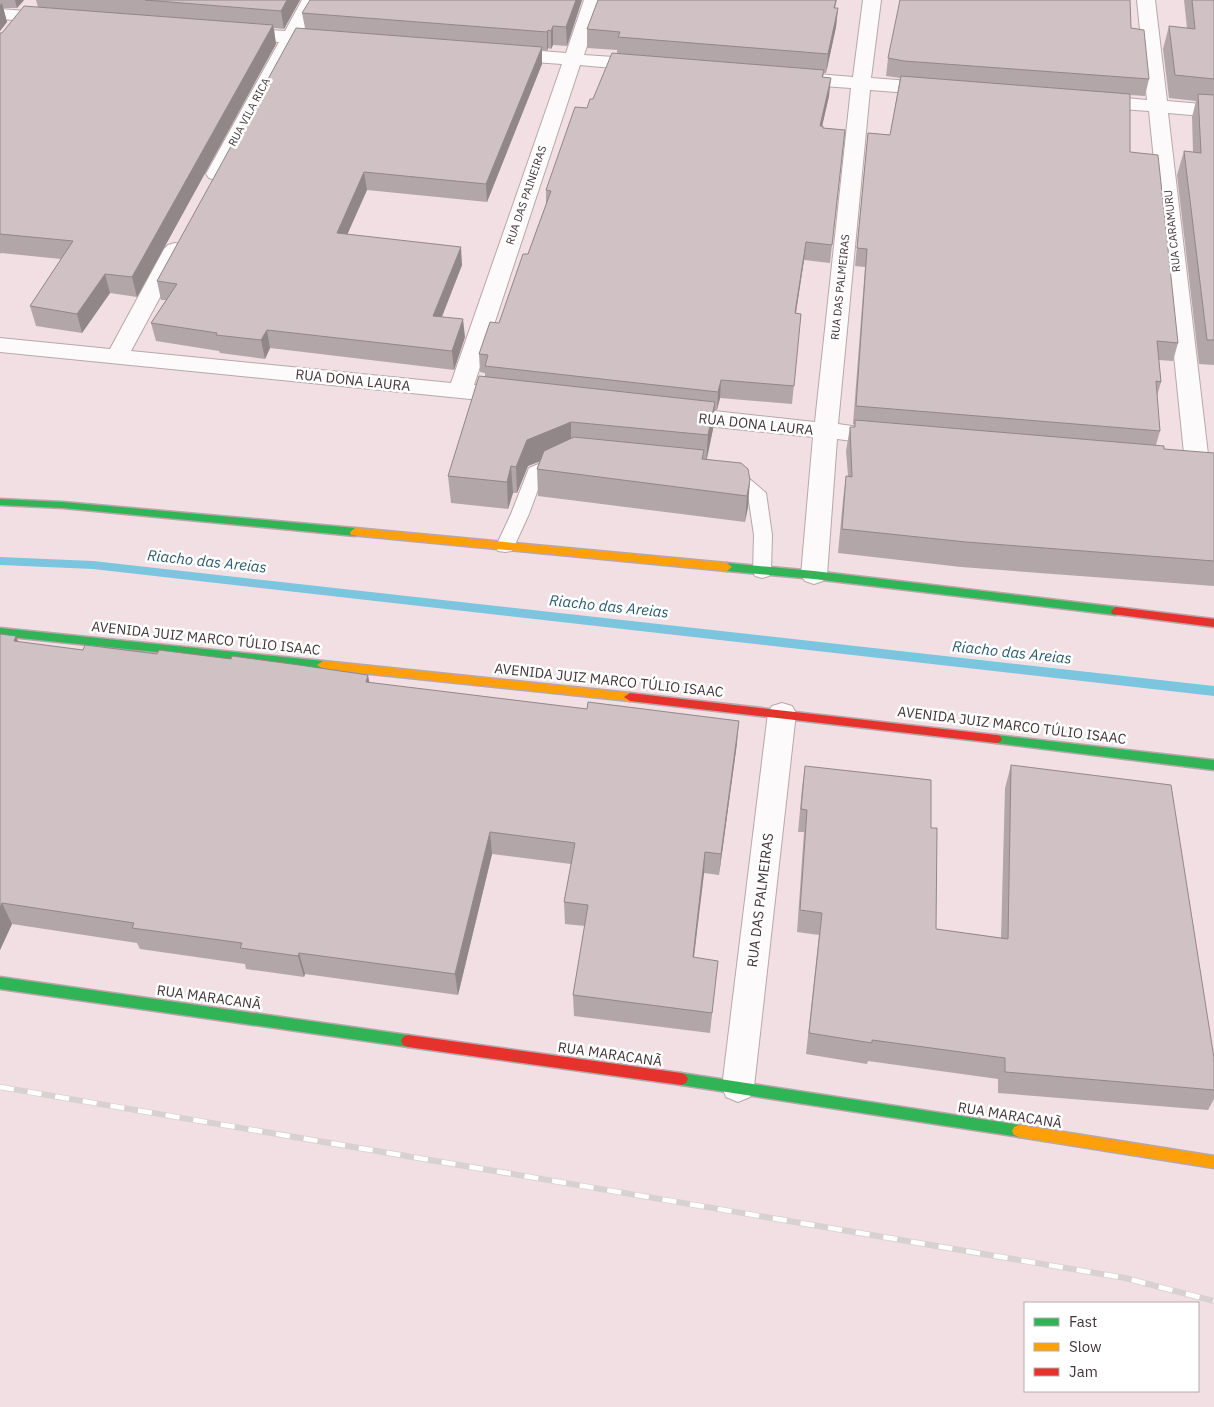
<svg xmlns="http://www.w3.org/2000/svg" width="1214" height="1407" font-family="'IBM Plex Sans',sans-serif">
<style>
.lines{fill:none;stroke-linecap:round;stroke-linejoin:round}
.stream{fill:#7bc5df;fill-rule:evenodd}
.lane-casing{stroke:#b7a7ab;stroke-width:2}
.street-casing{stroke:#b7a7ab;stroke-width:2}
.fast-casing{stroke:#b7a7ab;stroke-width:3}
.slow-casing{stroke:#b7a7ab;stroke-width:3}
.jam-casing{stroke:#b7a7ab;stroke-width:3}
.lane{fill:#fdfafb;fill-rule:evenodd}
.street{fill:#fdfafb;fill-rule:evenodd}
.fast{fill:#30b455;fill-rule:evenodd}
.slow{fill:#ff9f0a;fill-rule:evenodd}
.jam{fill:#e5322d;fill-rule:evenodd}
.rail-casing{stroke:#d7d1d2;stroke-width:6}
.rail{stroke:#fff;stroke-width:4.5;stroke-dasharray:14;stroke-linecap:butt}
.wall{fill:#b2a6a9}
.shaded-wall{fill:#918789}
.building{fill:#cfc1c4;stroke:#918789}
.labels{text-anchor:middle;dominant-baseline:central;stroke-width:5;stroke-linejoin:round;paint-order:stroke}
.far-street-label{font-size:11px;fill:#423538;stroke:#fff}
.street-label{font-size:14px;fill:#423538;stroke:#fff}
.water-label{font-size:15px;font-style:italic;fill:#2b5a6a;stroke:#fff}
</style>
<rect width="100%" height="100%" fill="#f2dfe3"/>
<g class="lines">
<!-- stream -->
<path class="stream" d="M0,557L93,561L1214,686V696L93,569L0,565Z"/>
<!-- lane casing -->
<g class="lane-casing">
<g id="lane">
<path d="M560,455L566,457L569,461L566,465L543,476L529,514L512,551L505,552L498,551L496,546L511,514L529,468Z"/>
<path d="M731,466L737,468L766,493L772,535L771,571L769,576L762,578L755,576L753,571L754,535L748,495L727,478L721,476L718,472L721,468Z"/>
</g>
</g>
<!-- street casing -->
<g class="street-casing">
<g id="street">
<path d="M302,0H320L302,33L334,36L337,40L334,44L328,45L297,43L226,174L223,178L216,180L209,178L206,174L279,42L239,38L233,37L230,33L233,29L239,28L285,31Z"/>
<path d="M584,0H602L584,55L644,59L651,61L653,65L651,69L644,71L580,65L474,385L519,391L523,396L519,401L511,403L0,352V338L110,349L164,249L168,245L175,243L182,245L186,249L131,351L451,383L562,64L505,60L498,58L496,54L498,50L505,48L566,53Z"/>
<path d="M863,0H881L871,78L936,83L943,85L945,89L943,93L936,95L870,90L838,424L894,432L898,437L894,442L886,445L837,439L827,575L823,581L814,584L805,581L801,575L813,437L678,423L670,420L666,415L670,410L678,407L815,422L851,88L794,84L787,82L785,78L787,74L794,72L853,77Z"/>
<path d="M1137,0H1155L1167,101L1214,105V117L1168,113L1209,463L1206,469L1197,471L1188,469L1185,463L1149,111L1093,107L1086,105L1083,101L1086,97L1093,95L1147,100Z"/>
<path d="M0,9L54,13L60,14L63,18L60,22L54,23L0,19Z"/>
<path d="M782,703L792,706L796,713L754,1087L750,1097L738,1102L726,1097L722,1087L768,713L772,706Z"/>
</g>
</g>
<!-- fast casing -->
<g class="fast-casing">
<g id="fast">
<path d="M0,499L63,502L355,528L360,532L355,536L63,508L0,505Z"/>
<path d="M727,563L814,571L1116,607L1121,611L1116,615L814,579L727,571L722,567Z"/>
<path d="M0,628L323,661L329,665L323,669L0,636Z"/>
<path d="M996,735L1214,760V770L996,743L992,742L990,739L992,736Z"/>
<path d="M0,977L408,1035L413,1037L415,1041L413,1045L408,1047L0,989Z"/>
<path d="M681,1073L1019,1125L1024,1127L1026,1131L1024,1135L1019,1137L681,1085L676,1083L674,1079L676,1075Z"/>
</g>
</g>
<!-- slow casing -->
<g class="slow-casing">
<g id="slow">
<path d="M355,528L727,563L732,567L727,571L351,535L350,532Z"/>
<path d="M323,661L630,693L636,697L630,701L323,669L317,665Z"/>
<path d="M1019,1125L1214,1156V1168L1019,1137L1014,1135L1012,1131L1014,1127Z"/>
</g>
</g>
<!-- jam casing -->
<g class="jam-casing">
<g id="jam">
<path d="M1116,607L1214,619V627L1112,614L1111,611Z"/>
<path d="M630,693L996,735L1000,736L1002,739L1000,742L996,743L630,701L624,697Z"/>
<path d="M408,1035L681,1073L686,1075L688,1079L686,1083L681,1085L408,1047L403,1045L401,1041L403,1037Z"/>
</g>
</g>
<!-- lane -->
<use href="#lane" class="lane"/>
<!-- street -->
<use href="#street" class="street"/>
<!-- fast -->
<use href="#fast" class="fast"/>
<!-- slow -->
<use href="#slow" class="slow"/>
<!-- jam -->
<use href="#jam" class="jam"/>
<!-- rail casing -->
<g class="rail-casing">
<path id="rail" d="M0,1087L1125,1278L1214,1301"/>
</g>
<!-- rail -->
<use href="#rail" class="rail"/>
</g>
<!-- wall -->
<g class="wall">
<path d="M0,0H24L17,8H3L7,22L0,31Z"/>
<path d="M36,0H300L284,29L274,28L276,44L137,297L110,293L82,333L36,326L30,306L61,259L1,253L0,254V33H2L38,7Z"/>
<path d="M582,0L567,46L553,45L551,49L548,48L547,51L542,50V64L487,202L367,190L347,234L462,265L442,317L465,337L454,370L270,348L265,359L220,353L219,351L156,341L151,323L166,300H161L157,281L305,28L302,13Z"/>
<path d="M837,0L835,8H838L836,27L826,73H824L823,77L829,96L822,126L823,128L845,130L830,263L804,260L796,313L801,314L792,404L720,398L717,410H714L713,429L707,459L748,469V507L745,522L538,496L537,469L539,462L528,466L517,493H513L508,509L451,503L448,476L485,376V373L480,372L479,354L499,323L528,254L546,204V190L587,108L593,99L617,54V50L587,48V29Z"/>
<path d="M1184,0H1214V365L1199,364L1177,175L1184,151L1193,152L1192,117L1196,101L1169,98L1163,49L1169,26L1187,28Z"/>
<path d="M1131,28L1149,79L1145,96L1130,95V152L1178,343L1173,361L1159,360L1161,382L1157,396L1160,431L1156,445L1164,449L1214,453V586L961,567L838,553L843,500L846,476H848L846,451L850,427H854L855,425L853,424L865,267L855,266L868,133L890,135L900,78L886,76L888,58Z"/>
<path d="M0,634L19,642L83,650L370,683L737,743L719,875L704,873L694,958L718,961L710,1033L574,1016L573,995L585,926L565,924L564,902L571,864L492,854L458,995L305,974L304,977L246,969L245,964L140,949L137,943L12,924L0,950Z"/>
<path d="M1011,765L1214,1058V1099L1208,1110L998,1093V1079L868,1061L867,1064L806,1054L819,935L797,932L804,832H798L802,788L805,766L931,828L936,929L1001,938L1005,788Z"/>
</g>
<!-- shaded-wall -->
<g class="shaded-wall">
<path d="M15,0H24L17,8Z"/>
<path d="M287,0H300L284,29L281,11Z"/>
<path d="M576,0H582L567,46L566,27Z"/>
<path d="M2,3L7,22L0,31V5Z"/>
<path d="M838,8L836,27L826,73L828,54Z"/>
<path d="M273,25L276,44L137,297L132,277Z"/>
<path d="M553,26V45L551,49V31Z"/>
<path d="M548,30V48L547,51V32Z"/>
<path d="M542,47V64L487,202L486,184Z"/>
<path d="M831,78L829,96L818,144L820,126Z"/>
<path d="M364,172L367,190L340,251L337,233Z"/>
<path d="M806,242L804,260L793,331L795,313Z"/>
<path d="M461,247L462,265L435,334L433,316Z"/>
<path d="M105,274L110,293L82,333L77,314Z"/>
<path d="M463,319L465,337L454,370L452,351Z"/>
<path d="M267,330L270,348L265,359L261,340Z"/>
<path d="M721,380L720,398L717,410L718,392Z"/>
<path d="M715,402L713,429L706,462L708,435Z"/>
<path d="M571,422V448L528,466L517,493L516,467L527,440Z"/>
<path d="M511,466L513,493L508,509L507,482Z"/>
<path d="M750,480L748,507L745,522L747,496Z"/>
<path d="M16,636L25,659L14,641Z"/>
<path d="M368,675L372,697L366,682Z"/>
<path d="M739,721L737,743L719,875L721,854Z"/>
<path d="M490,832L492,854L458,995L455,974Z"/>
<path d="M705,852L704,873L691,979L693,957Z"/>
<path d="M2,903L12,924L0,950V907Z"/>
<path d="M299,953L305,974L304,977L298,956Z"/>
</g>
<!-- building -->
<g class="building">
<path d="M145,0H287L281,11Z"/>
<path d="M310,0H576L566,27L553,26L551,31L548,30L547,32L302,13Z"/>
<path d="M598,0H836L834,8H838L828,54L618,37L620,32L587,29Z"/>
<path d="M900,0H1130L1131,28L1144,30L1149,79L904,61L888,58Z"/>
<path d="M1192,0H1214V79L1175,75L1169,26L1195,29Z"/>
<path d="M24,6L273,25L132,277L105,274L77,314L30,306L73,241L0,234V33H2Z"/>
<path d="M296,28L542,47L486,184L364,172L337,233L461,247L433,316L463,319L452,351L267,330L261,340L216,335L217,333L151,323L177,284L157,281Z"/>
<path d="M612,53L824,70L822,77L831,78L820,126H823V128L845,130L832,245L806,242L795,313L801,314L794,386L721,380L718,392L485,366L488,355L479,354L490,322L499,323L523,254H528L551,191L546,190L575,107L587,108L590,99H593Z"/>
<path d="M901,76L1130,94V152L1158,155L1178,343L1157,341L1161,382L1156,381L1160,431L856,406L867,249L857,248L868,133L890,135Z"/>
<path d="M1198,94L1214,95V340H1207L1184,151L1201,153Z"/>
<path d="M479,376L715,402L708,435L571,422L527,440L516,467L511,466L507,482L448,476Z"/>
<path d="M855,420L1164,446V449L1214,453V561L966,542L842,529L846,476L852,477L850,427H855Z"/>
<path d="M574,437L704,450L702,459L741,463L748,469L750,480L747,496L537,469L544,451Z"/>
<path d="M0,634L16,636L14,641L83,650L85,645L157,654L159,650L231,659L232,656L299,665L368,675L366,682L587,709L588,702L739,721L721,854L705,852L693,957L718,961L712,1013L573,995L588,905L564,902L575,843L490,832L455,974L299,953L298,956L240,948L242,943L132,928L134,923L2,903L0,907Z"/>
<path d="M1011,765L1171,785L1214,1058V1090L1005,1072V1058L872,1040V1043L809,1033L822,913L800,910L807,810L801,809L805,766L931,780V828H937L936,929L1008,939Z"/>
</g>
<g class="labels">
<!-- far-street labels -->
<g class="far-street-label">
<text transform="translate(249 112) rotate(-62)">RUA VILA RICA</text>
<text transform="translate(526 195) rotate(-71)">RUA DAS PAINEIRAS</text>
<text transform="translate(1172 231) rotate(-96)">RUA CARAMURU</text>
<text transform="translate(840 287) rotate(-84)">RUA DAS PALMEIRAS</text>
</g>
<!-- street labels -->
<g class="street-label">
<text transform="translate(353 380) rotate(6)">RUA DONA LAURA</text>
<text transform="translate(756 424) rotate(6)">RUA DONA LAURA</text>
<text transform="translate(206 638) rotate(6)">AVENIDA JUIZ MARCO TÚLIO ISAAC</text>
<text transform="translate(609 680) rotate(6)">AVENIDA JUIZ MARCO TÚLIO ISAAC</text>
<text transform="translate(1012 725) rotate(7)">AVENIDA JUIZ MARCO TÚLIO ISAAC</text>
<text transform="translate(760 900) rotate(-83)">RUA DAS PALMEIRAS</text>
<text transform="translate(209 997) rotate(8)">RUA MARACANÃ</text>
<text transform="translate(610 1054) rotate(8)">RUA MARACANÃ</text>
<text transform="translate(1010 1115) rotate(9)">RUA MARACANÃ</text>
</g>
<!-- water labels -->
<g class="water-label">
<text transform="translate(207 561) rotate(6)">Riacho das Areias</text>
<text transform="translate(609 606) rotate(6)">Riacho das Areias</text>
<text transform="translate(1012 652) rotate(6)">Riacho das Areias</text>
</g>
</g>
<!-- legend -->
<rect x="1024" y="1302" width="175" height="90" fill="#ffffff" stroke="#b3aeaf"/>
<rect x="1034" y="1318" width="25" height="8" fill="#30b455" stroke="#b3aeaf"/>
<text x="1069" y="1327" font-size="15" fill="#423538">Fast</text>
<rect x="1034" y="1343" width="25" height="8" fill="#ff9f0a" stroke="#b3aeaf"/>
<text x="1069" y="1352" font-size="15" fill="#423538">Slow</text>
<rect x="1034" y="1368" width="25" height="8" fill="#e5322d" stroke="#b3aeaf"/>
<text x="1069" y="1377" font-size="15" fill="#423538">Jam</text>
</svg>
